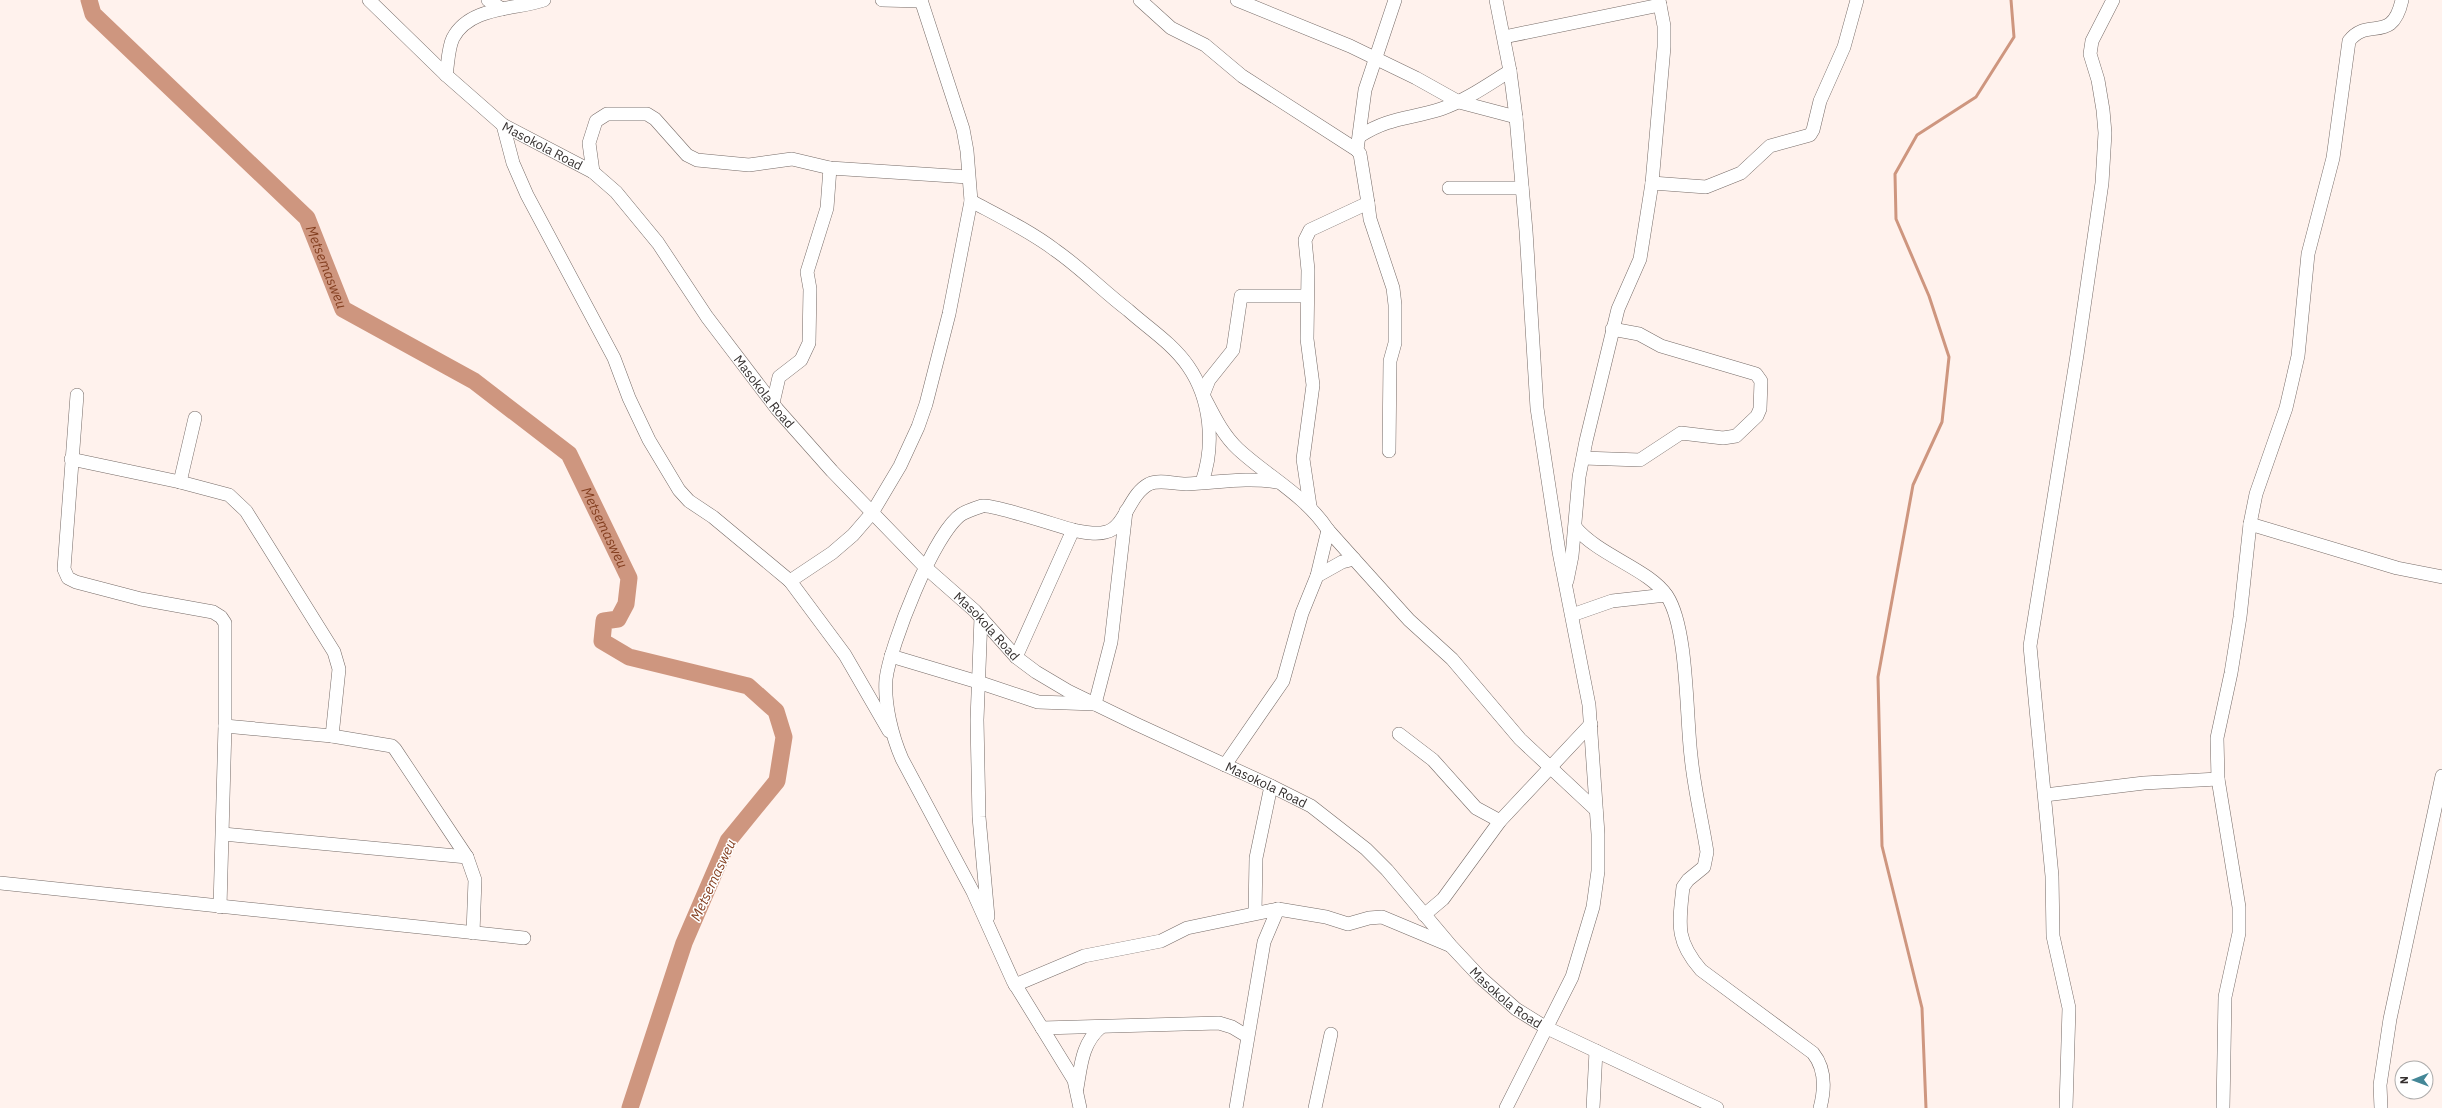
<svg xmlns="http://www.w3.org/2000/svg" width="2442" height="1108" font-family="'IBM Plex Sans',sans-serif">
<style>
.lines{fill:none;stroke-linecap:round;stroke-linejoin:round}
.stream{stroke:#ce967f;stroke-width:3}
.river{stroke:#ce967f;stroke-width:17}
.minor-casing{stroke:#766b67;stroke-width:14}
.minor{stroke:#fff;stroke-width:13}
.labels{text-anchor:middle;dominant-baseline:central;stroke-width:3;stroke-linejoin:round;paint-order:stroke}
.street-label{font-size:13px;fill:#342f2e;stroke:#fff}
.water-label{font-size:14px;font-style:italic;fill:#843f20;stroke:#fff}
</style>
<rect width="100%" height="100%" fill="#fff2ed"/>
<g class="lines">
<!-- stream -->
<path class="stream" d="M1926,1108L1922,1008L1882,846L1878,677L1913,485L1942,422L1949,357L1929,296L1896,219L1895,174L1917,135L1976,97L2014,37L2011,0"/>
<!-- river -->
<path class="river" id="s1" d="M89,0L93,14L307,218L343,309L474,381L569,454L629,578L626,604L618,619L604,621L602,641L629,657L748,686L776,711L784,737L777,781L728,841L684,943L630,1108"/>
<!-- minor casing -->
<g class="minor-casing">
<g id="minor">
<path id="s2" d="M369,0L446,75L503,125L593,172L616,192L658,243L707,317L777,409L832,471L925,567L975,611L1016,657L1036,672L1068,691L1136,724L1271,786L1311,806L1366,849L1387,870L1451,946L1480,977L1516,1009L1545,1027L1717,1108"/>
<path d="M488,0L502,9"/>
<path d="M882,0L921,1"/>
<path d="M1140,0L1171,28L1205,45L1242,76L1357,150"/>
<path d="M1237,0L1350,46L1416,78L1459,102L1516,117"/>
<path d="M1496,0L1510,71L1516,117L1526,231L1537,408L1559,552L1589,705L1598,834V871L1593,907L1572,977L1506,1108"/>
<path d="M1504,37L1660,5"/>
<path d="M446,75C448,64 448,48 453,38C470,6 515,10 544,0"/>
<path d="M503,125L513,163L527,195L614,358L629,398L649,440L679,490L689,501L713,517L790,581L832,553L853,535L872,513L900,466L918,427L926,404L949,314L971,201L967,151L963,129L921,0"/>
<path d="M1360,136C1389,117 1410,119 1441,109C1465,101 1489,84 1510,71"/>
<path d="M593,172L589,143L596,121L607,114H647L655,119L687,155L697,160L749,165L792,159L830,168L968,177"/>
<path d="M1652,183L1664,47V26L1659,0"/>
<path d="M1449,188H1522"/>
<path d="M971,201C999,216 1030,231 1055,250C1081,268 1103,291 1128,310C1148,328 1172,343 1188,366C1211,399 1215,445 1202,482"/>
<path d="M1368,203L1370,219L1393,288L1395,305V343L1390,361L1389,451"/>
<path d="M1307,296H1241L1233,350L1209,380L1203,395C1213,414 1222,434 1238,449C1267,476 1306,496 1328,530"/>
<path d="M77,395L64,569L68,578L76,582L141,599L213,612L221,617L225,623V726L220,907"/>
<path d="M773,403L779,377L801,360L809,343L810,289L807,272L827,208L830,168"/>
<path d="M1583,458L1640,460L1681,433L1723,438L1736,436L1757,416L1760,409L1761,381L1756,374L1661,346L1639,334L1612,329"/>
<path d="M71,459L180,482L229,495L246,511L334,652L339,669L332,736"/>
<path d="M180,482L195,418"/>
<path d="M1310,506L1303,459L1313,385L1307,339L1308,270L1305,240L1310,230L1368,203L1360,154L1357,150L1365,90L1395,0"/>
<path d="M2250,524L2397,568L2442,577"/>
<path d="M1575,527C1599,556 1649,569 1667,596C1688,628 1686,716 1691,756C1694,788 1702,820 1707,852L1704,867L1688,880L1683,887C1679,924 1675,940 1701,970L1813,1053C1826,1069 1825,1089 1820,1108"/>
<path d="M1073,530C1058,526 992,504 982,506C976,508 967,511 962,514C934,532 890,646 886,679C884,704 892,736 902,759L973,892L1013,981L1074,1080L1080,1108"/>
<path d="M1317,576L1328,530L1354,559"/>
<path d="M790,581L845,655L889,731"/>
<path d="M1567,581L1572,556L1579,477L1586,441L1618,309L1640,259L1652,183L1706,187L1741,173L1770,146L1810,135L1813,130L1820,101L1844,47L1857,0"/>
<path d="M1572,615L1612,601L1666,595"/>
<path d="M981,617L977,720L979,817L988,917"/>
<path d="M891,656L978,682L1038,702L1095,704L1111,642L1126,511"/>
<path d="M1016,657L1073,530C1083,532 1095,535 1106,532C1125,528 1129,494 1149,484C1160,479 1174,484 1186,484C1216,483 1246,477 1277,482"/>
<path d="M225,726L332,736L392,746L395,749L467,857L475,880L473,933"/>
<path d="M1399,734L1433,760L1476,808L1500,821"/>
<path d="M1225,765L1283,681L1302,613L1317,576L1342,562L1354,559L1409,620L1452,659L1520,739L1596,810"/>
<path d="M2045,795L2144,783L2218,779"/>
<path d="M223,834L467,857"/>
<path d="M0,883L524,938"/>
<path d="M1255,913L1256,858L1271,786"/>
<path d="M1424,915L1443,899L1500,821L1591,724"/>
<path d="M1015,985L1084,956L1161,941L1187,928L1278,909"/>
<path d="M1042,1028L1219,1023L1232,1027L1247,1036"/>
<path d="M1077,1088C1081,1065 1082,1043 1101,1027"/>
<path d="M1236,1108L1264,942L1278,909L1326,917L1348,924L1369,918L1382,917L1449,945"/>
<path d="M1315,1108L1331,1034"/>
<path d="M1593,1108L1596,1051"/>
<path d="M2066,1108L2069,1008L2053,936L2052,876L2030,646L2077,355L2102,183L2105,133L2103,110L2098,80L2090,54L2092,41L2113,0"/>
<path d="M2223,1108L2225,997L2239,933V907L2218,779L2217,738L2231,673L2240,617L2250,524L2256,494L2286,408L2298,356L2308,254L2333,158L2349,41C2368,16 2392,45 2402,0"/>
<path d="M2381,1108L2380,1085L2390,1019L2442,776"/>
</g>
</g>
<!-- minor -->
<use href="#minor" class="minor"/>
</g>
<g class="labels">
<!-- street labels -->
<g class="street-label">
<text stroke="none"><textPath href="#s2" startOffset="228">Masokola Road</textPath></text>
<text stroke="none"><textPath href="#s2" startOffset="564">Masokola Road</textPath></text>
<text stroke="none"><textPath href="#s2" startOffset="888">Masokola Road</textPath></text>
<text stroke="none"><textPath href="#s2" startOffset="1212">Masokola Road</textPath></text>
<text stroke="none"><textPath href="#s2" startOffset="1536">Masokola Road</textPath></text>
</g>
<!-- water labels -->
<g class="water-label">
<text stroke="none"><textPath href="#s1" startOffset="363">Metsemasweu</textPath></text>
<text stroke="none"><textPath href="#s1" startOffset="759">Metsemasweu</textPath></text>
<text transform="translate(713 880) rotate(-65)">Metsemasweu</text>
</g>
</g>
<!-- north arrow -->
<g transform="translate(2414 1080) rotate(269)"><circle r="19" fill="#ffffff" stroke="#aeacab"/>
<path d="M0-3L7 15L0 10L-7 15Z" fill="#448797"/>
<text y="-6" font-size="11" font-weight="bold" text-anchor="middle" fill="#342f2e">N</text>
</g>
</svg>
